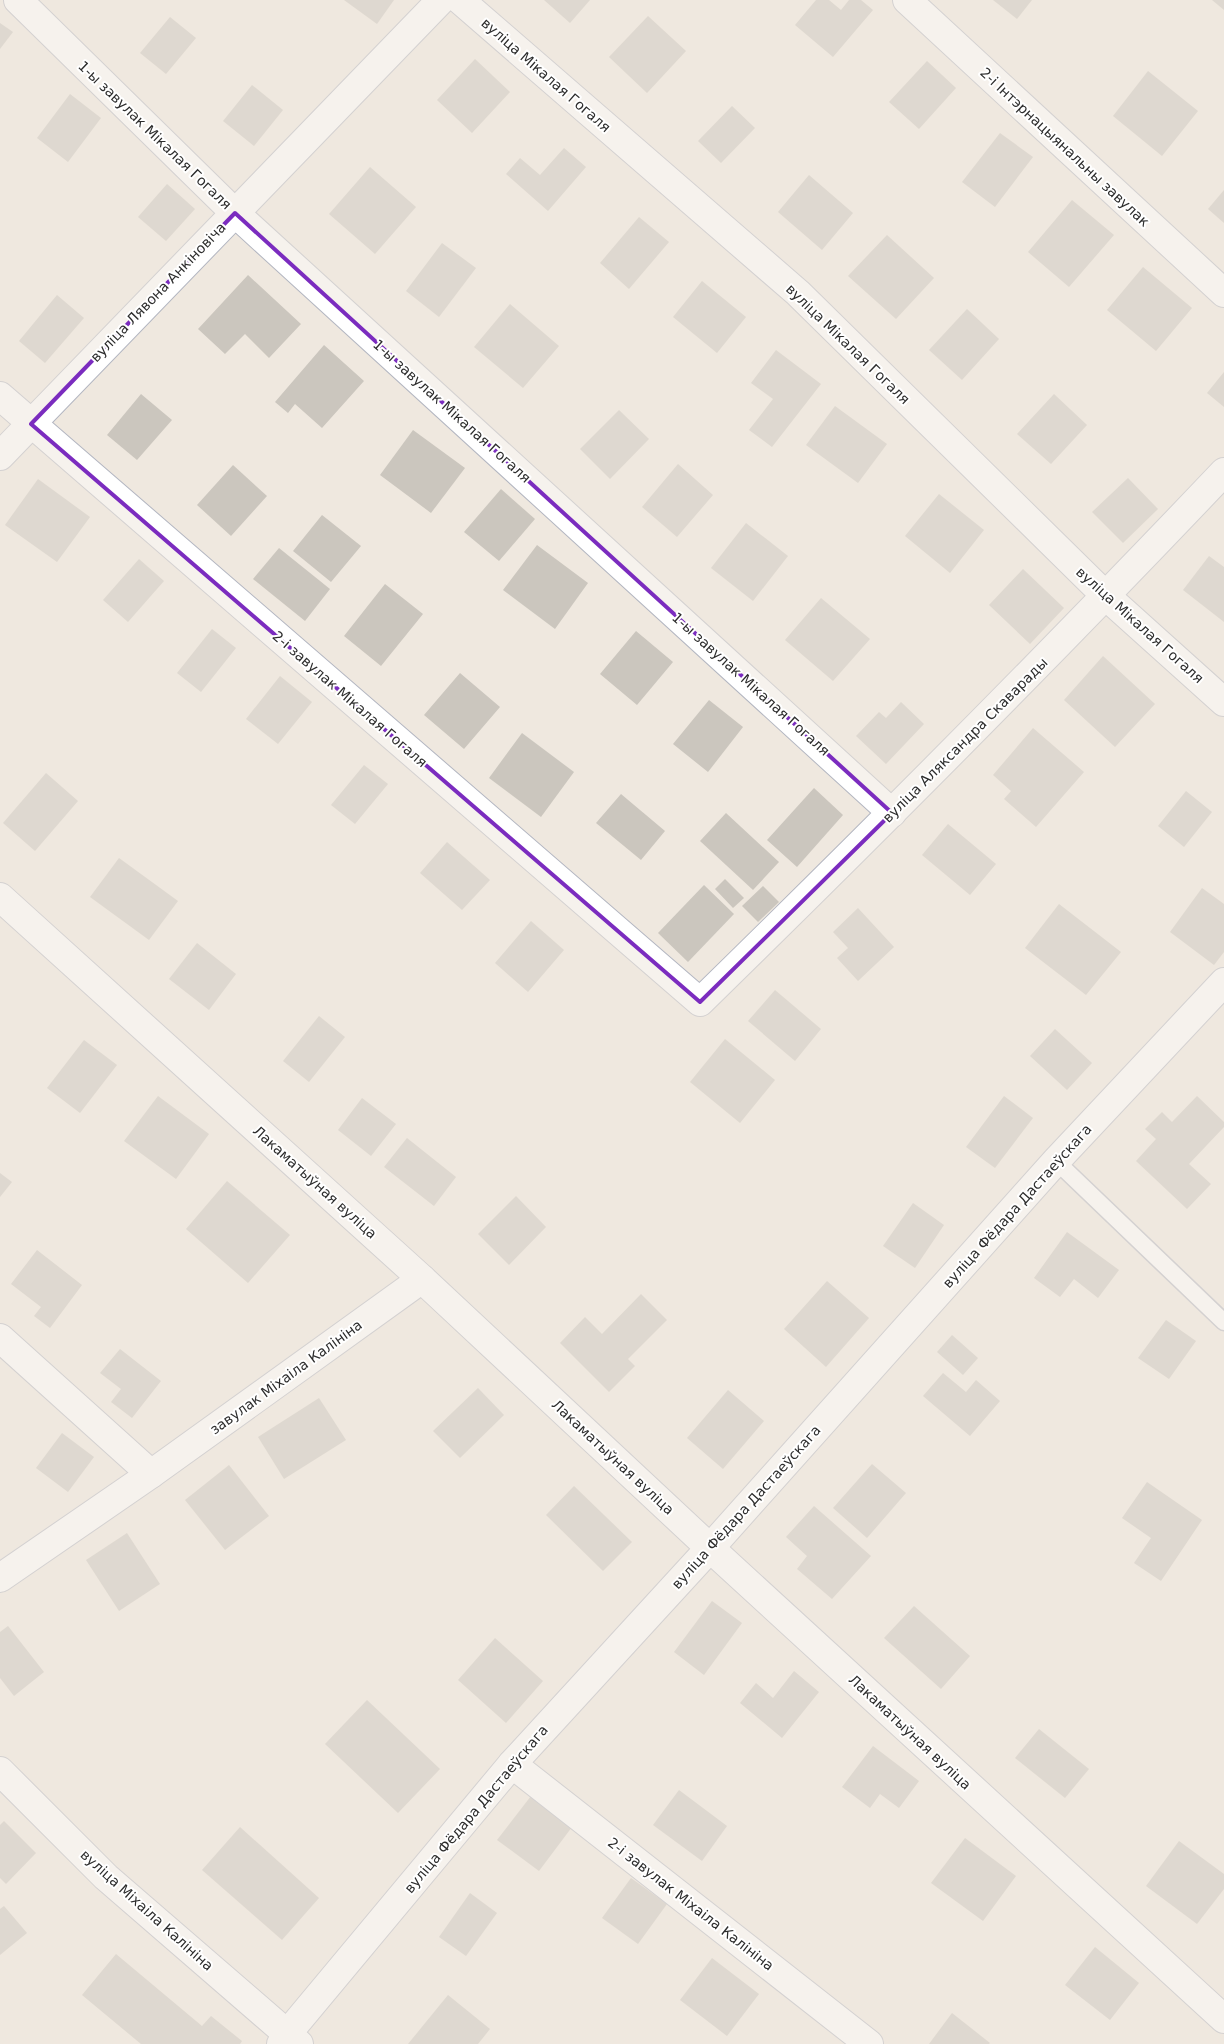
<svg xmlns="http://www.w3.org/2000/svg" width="1224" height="2044" font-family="'DejaVu Sans',sans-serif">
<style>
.building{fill:#cbc6be}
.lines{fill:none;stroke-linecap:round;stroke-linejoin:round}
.service-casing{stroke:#b3b6c1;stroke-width:19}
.minor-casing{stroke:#b3b6c1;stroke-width:30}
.tertiary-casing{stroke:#b3b6c1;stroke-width:30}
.service{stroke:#fff;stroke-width:16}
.minor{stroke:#fff;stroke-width:28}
.tertiary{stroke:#fff;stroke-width:28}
.marked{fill:none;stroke:#7b2cbf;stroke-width:4;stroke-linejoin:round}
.labels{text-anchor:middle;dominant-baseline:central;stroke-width:4;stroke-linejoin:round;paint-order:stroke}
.street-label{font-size:14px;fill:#2d2d2d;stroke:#fff}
</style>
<rect width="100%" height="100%" fill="#efe8df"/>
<!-- building -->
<g class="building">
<path d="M344,0H394L377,24Z"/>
<path d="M544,0H590L570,23Z"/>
<path d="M816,0H829L841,10L849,0H861L873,10L833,57L795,25Z"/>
<path d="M993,0H1032L1017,19Z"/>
<path d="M1212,0H1224V10Z"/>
<path d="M648,16L686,51L647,93L609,57Z"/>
<path d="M170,17L196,38L166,74L140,53Z"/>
<path d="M0,23L13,32L0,49Z"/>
<path d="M475,59L510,92L472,133L437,100Z"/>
<path d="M927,61L956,88L919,129L889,102Z"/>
<path d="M1148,71L1198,111L1162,156L1113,116Z"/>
<path d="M252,85L283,110L254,146L223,121Z"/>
<path d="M70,94L101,118L68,162L37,138Z"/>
<path d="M732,106L755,128L721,163L698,141Z"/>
<path d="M1000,133L1033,157L995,207L962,182Z"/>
<path d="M564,148L586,167L548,211L506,174L520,158L540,175Z"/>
<path d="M370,167L416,207L375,254L329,214Z"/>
<path d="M809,175L853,213L822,250L778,212Z"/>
<path d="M167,184L195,209L166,241L138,217Z"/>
<path d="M1224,190V223L1208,209Z"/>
<path d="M1072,200L1114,235L1069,287L1028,252Z"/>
<path d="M639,217L669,242L629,289L600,263Z"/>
<path d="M887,235L934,278L896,319L848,276Z"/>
<path d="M442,243L476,268L439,317L406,291Z"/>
<path d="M1143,267L1192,308L1156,351L1107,310Z"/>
<path d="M248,275L301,324L269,358L245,334L225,354L198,329Z"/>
<path d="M702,281L746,317L717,353L673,317Z"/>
<path d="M57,295L84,318L45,363L19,341Z"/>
<path d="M510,304L559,346L523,388L474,347Z"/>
<path d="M967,309L999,339L962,380L929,350Z"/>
<path d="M324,345L364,381L322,428L295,404L288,413L275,402Z"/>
<path d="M776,350L821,384L772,447L749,430L773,399L751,383Z"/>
<path d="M1224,372V407L1207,393Z"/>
<path d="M141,394L172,420L137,460L107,435Z"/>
<path d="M1054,394L1087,425L1051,464L1017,434Z"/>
<path d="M835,406L887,444L858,483L806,445Z"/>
<path d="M619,410L649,439L610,479L580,449Z"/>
<path d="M413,430L465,468L431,513L380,475Z"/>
<path d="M678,464L713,495L677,537L642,507Z"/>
<path d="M233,465L267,496L231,536L197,505Z"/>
<path d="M1128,478L1158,509L1123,543L1092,512Z"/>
<path d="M38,479L90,517L57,562L5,525Z"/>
<path d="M501,489L535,519L499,561L464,532Z"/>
<path d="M939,494L984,530L950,573L905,536Z"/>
<path d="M322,515L361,546L331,582L293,551Z"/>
<path d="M746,523L788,556L753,601L711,568Z"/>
<path d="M537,545L588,583L555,629L503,590Z"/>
<path d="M279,548L330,589L305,621L253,579Z"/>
<path d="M1209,556L1224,567V622L1183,590Z"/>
<path d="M139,559L164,581L128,622L103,600Z"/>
<path d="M1023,569L1064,608L1030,644L989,605Z"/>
<path d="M385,584L423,614L381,666L344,636Z"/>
<path d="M821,598L870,639L833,681L785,640Z"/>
<path d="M212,629L236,648L201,692L177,673Z"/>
<path d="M636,631L673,662L637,705L600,674Z"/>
<path d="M1103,656L1155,704L1115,747L1064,700Z"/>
<path d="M460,673L500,707L464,749L424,715Z"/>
<path d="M280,676L312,702L278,744L246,719Z"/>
<path d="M709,700L743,727L708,772L673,744Z"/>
<path d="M901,702L924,724L886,764L856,736L879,712L886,718Z"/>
<path d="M1033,728L1084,772L1036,827L1004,799L1011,791L993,775Z"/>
<path d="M522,733L574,772L541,817L489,778Z"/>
<path d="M364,765L388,784L355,824L331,805Z"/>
<path d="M46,773L78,801L35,851L3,823Z"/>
<path d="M814,788L843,815L797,867L767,840Z"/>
<path d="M1186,791L1212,812L1184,847L1158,826Z"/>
<path d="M621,794L665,831L641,860L596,823Z"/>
<path d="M726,813L779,862L753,890L700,841Z"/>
<path d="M948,824L996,864L970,895L922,855Z"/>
<path d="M447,842L490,880L462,910L420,873Z"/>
<path d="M119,858L178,901L149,940L90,897Z"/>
<path d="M725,879L744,898L733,908L715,889Z"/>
<path d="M704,885L734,914L688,962L658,933Z"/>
<path d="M763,886L779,902L758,922L742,906Z"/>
<path d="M1202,888L1224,904V952L1214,965L1170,932Z"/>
<path d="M1059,904L1121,952L1086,995L1025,948Z"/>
<path d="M858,908L894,947L858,981L837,958L848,948L833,932Z"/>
<path d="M531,921L564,950L528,992L495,963Z"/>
<path d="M197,943L236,974L209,1010L169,979Z"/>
<path d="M775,990L821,1029L795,1061L748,1021Z"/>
<path d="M319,1016L345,1037L309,1082L283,1061Z"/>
<path d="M1055,1029L1092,1063L1067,1090L1030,1056Z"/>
<path d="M725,1039L775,1080L740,1123L690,1082Z"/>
<path d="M84,1040L117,1065L80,1113L47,1088Z"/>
<path d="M158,1096L209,1134L176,1179L124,1141Z"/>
<path d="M1004,1096L1033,1118L995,1168L966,1147Z"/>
<path d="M1197,1096L1224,1122V1127L1189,1164L1211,1184L1187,1209L1136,1161L1156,1139L1145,1129L1162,1112L1172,1122Z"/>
<path d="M362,1098L396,1124L371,1156L338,1130Z"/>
<path d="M407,1138L456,1177L434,1206L384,1167Z"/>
<path d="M0,1173L12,1182L0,1197Z"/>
<path d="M227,1181L290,1235L248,1283L186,1229Z"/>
<path d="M516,1196L546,1227L509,1265L478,1234Z"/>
<path d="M913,1203L944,1225L915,1268L883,1246Z"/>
<path d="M1067,1232L1119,1270L1098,1298L1074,1279L1060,1297L1034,1278Z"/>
<path d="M37,1250L82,1285L50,1328L34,1316L41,1307L11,1284Z"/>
<path d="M827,1281L869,1318L826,1367L784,1329Z"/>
<path d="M641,1294L667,1320L628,1359L635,1366L609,1392L560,1343L585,1317L602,1334Z"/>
<path d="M1166,1320L1196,1341L1169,1379L1138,1358Z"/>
<path d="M952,1335L978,1358L963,1375L937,1352Z"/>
<path d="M120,1349L161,1381L132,1418L111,1402L121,1389L100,1373Z"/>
<path d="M943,1373L966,1392L976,1380L1000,1401L970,1436L923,1396Z"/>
<path d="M478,1388L504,1415L460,1458L433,1431Z"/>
<path d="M728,1390L764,1421L723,1469L687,1438Z"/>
<path d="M319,1398L346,1440L284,1479L258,1437Z"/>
<path d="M62,1433L94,1457L68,1492L36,1468Z"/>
<path d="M872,1464L906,1493L867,1538L833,1508Z"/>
<path d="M229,1465L269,1516L225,1550L185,1500Z"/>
<path d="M1147,1482L1202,1520L1161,1581L1134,1563L1151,1538L1122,1518Z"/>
<path d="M574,1486L632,1542L603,1571L546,1515Z"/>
<path d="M814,1506L871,1556L832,1599L797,1569L807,1556L786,1537Z"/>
<path d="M127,1533L160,1584L119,1611L86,1560Z"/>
<path d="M712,1601L742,1623L704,1675L674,1652Z"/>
<path d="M914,1606L970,1656L941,1689L884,1638Z"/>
<path d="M8,1626L44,1672L14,1696L0,1678V1632Z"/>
<path d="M495,1638L543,1681L506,1723L458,1680Z"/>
<path d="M794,1671L819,1692L782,1738L740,1703L756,1683L773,1698Z"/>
<path d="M367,1700L440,1769L398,1813L325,1744Z"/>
<path d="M1039,1729L1089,1769L1065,1798L1015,1758Z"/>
<path d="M873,1746L919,1781L899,1808L880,1794L870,1808L842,1787Z"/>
<path d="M679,1790L727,1826L702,1861L653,1825Z"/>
<path d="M531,1796L572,1827L539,1871L497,1840Z"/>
<path d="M4,1821L36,1853L6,1884L0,1878V1825Z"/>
<path d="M240,1827L319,1898L282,1940L202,1870Z"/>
<path d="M965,1838L1016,1876L983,1921L931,1883Z"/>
<path d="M1179,1841L1224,1874V1889L1197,1924L1146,1886Z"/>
<path d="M631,1878L667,1904L638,1944L602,1918Z"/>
<path d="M470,1893L497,1913L466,1956L439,1937Z"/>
<path d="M4,1906L27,1933L0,1955V1909Z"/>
<path d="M1095,1947L1139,1983L1110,2020L1065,1985Z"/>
<path d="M116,1954L202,2026L211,2016L242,2041L240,2044H141L82,1995Z"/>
<path d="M712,1958L759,1994L727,2036L680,2000Z"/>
<path d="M448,1995L490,2029L478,2044H408Z"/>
<path d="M952,2013L990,2043L989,2044H929Z"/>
</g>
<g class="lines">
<!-- service casing -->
<g class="service-casing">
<path id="service" d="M1056,1161L1224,1322"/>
</g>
<!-- minor casing -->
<g class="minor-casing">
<g id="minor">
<path d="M18,0L235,213L892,813"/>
<path d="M460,0L798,293L1106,596L1224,702"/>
<path d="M907,0L1224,293"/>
<path d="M0,396L700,1002C878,828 1053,652 1224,472"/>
<path d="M0,456L441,0"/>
<path d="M0,897L422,1279L710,1548L1224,2019"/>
<path d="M0,1338L151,1474"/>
<path d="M0,1578L151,1474L422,1279"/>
<path d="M512,1764L869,2044"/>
<path d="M0,1771L106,1877L299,2044"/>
</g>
</g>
<!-- tertiary casing -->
<g class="tertiary-casing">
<path id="tertiary" d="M281,2044L287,2034L512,1764L710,1548L1056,1161L1224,982"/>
</g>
<!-- service -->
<use href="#service" class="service"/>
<!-- minor -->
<use href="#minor" class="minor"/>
<!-- tertiary -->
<use href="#tertiary" class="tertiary"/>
</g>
<!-- marked area -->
<path d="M0 0H1224V2044H0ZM235,213L892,813L700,1002L31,424Z" fill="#efe8df" fill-opacity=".55" fill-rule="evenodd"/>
<path class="marked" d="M235,213L892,813L700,1002L31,424Z"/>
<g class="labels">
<!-- street labels -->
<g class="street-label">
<text transform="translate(546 75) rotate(41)">вуліца Мікалая Гогаля</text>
<text transform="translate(155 135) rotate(44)">1-ы завулак Мікалая Гогаля</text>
<text transform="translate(1065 147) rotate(43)">2-і Інтэрнацыянальны завулак</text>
<text transform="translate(158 292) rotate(-46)">вуліца Лявона Анкіновіча</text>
<text transform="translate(848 344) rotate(44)">вуліца Мікалая Гогаля</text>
<text transform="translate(452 411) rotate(42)">1-ы завулак Мікалая Гогаля</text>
<text transform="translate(1140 625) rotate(42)">вуліца Мікалая Гогаля</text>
<text transform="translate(751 684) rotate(42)">1-ы завулак Мікалая Гогаля</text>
<text transform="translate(350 699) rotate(41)">2-і завулак Мікалая Гогаля</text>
<text transform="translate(965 740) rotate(-45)">вуліца Аляксандра Скаварады</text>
<text transform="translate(315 1182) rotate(42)">Лакаматыўная вуліца</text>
<text transform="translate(1017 1206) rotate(-48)">вуліца Фёдара Дастаеўскага</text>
<text transform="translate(286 1377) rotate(-36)">завулак Міхаіла Калініна</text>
<text transform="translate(613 1457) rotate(43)">Лакаматыўная вуліца</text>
<text transform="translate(746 1507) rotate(-48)">вуліца Фёдара Дастаеўскага</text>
<text transform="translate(910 1732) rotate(43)">Лакаматыўная вуліца</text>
<text transform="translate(476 1809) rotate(-50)">вуліца Фёдара Дастаеўскага</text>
<text transform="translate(691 1904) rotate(38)">2-і завулак Міхаіла Калініна</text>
<text transform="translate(147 1910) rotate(42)">вуліца Міхаіла Калініна</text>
</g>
</g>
</svg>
